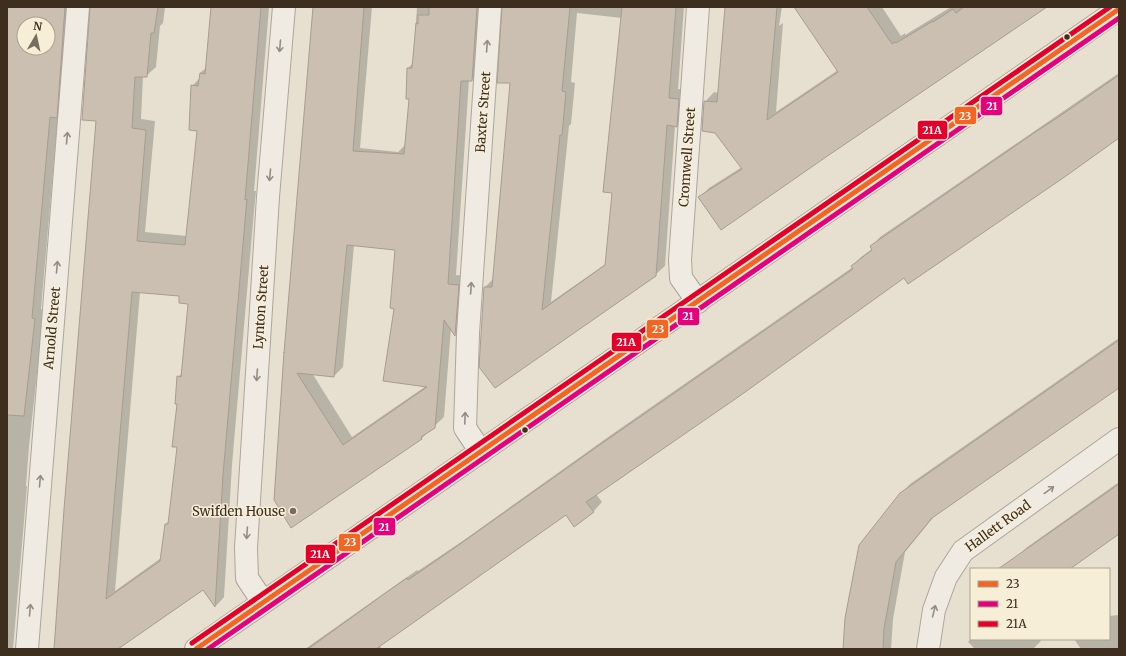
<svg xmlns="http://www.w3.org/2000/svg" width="1126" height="656" font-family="Merriweather,serif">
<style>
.shadow{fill:#0003;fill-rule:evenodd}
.building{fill:#cbbfb2;stroke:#a89c90;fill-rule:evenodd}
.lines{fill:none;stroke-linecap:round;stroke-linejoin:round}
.minor-casing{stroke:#ada599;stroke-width:24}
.minor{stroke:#efebe3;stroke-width:22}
.bus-1-casing{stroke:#f7eed8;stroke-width:8}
.bus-2-casing{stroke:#f7eed8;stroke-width:8}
.bus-3-casing{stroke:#f7eed8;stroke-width:8}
.bus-1{stroke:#f26522;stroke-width:5}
.bus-2{stroke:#e5007d;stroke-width:5}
.bus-3{stroke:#e4002b;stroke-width:5}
.oneway{stroke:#968c82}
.bus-dot{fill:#3d2e20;stroke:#f7eed8;stroke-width:1.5}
.poi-dot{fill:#786c5e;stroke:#f7eed8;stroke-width:1.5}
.labels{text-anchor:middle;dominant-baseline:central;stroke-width:3;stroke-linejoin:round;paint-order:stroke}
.street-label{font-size:13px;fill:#3d2e20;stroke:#f7eed8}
.poi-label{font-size:13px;fill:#3d2e20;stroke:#f7eed8;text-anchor:end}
.line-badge{stroke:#f7eed8;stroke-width:1.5}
.badge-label{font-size:11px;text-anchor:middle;font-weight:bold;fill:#fff}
</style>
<rect width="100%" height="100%" fill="#e7e0d1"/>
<!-- shadow -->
<g class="shadow">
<path d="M7,7H74L66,107L58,115L41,309L44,310L29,446L26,486H27L13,649H7ZM24,24H48V48H24Z"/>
<path d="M91,7H165L163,23L160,26L156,67L146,76H143L141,119L155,121L145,232L187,236L198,130L192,86L200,78V73L207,67L212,7H269L254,191H256L254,211L232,465L224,597L216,606L203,589L116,649H55L97,120ZM140,292L180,295L189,303L182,373L178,377V447L170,520L166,524L161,558L115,591Z"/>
<path d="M313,7H372L360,148L398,152L405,145L410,98L408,68L413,63L417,7H486L481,71L472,80H469L456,275L468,276L464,325L456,334L451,328L444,417L422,438L291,526L286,351ZM354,245L396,250V308L426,386L352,437L312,373L334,376L343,367Z"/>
<path d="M503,7H684L678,89L688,90L686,117L677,126H675L665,266L655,275L495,387L485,287L494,278L511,83ZM577,13L622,18L613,192L607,263L551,302L569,126L571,124L575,83L571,82Z"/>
<path d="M726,7H782L779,26L783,23L776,112L838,70L809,7H882L901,36L905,33V35L951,7H1044L699,198L709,188L742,167L705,102L714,92L718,93Z"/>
<path d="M1119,73V136L904,277L596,494L602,502L593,512L566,514L379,645L382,649H305L417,570L418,571L464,540L611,435L853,267L852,266L861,257L872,249L871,247L880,237Z"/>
<path d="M1119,338V386L936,514L905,552L893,619L891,649H844L901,494L910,484Z"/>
<path d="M1119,482V533L1067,569H1025L1017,557L1026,548Z"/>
<path d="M1119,615V649H1081L1074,639H1109V616Z"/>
<path d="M971,639H1039L1041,641L1033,649H975L968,642Z"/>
</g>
<!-- building -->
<g class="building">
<path d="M7,7H65L57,118L50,117L32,318L35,319L24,416L7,415ZM24,24H48V48H24Z"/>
<path d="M90,7H158L154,33H151L147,77H135L132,128L146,130L137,241L185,245L197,131L189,130L191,85L198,86L200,73L205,74L211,7H261L245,200L247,199L245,221L223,475L215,607L203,590L118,649H54L64,509L96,121L82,120ZM132,292L179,296V303L188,304L181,377L177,376L175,404H177L172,447H177L168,524H165L160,561L106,599Z"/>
<path d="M313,7H364L353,151L404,154L409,99H406L407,68H412L416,23L418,24V15H429V7H477L472,81H461L448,284L459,285L455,336L444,320L435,428L421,437L422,439L291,528L274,500L284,352V353ZM347,245L395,250L390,308L394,309L383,381L427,387L343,445L297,373L334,377Z"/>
<path d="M502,7H570L562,91L566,92L562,135H560L542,310L605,265L612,193L603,192L622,7H676L669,98L679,99L677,127L667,125L656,276L495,388L479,367L484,287H492L510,83H497Z"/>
<path d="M725,7H777L767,120L838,72L794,7H867L892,44L895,42L896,43L933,21V22L953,9L956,13L964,7H1047L826,157L721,230L698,197L742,169L715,133L702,131L704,101L717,102Z"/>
<path d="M1119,75V138L1066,176L908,284L904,278L741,395L586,502L594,512L574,527L566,515L376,649H308L384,594L407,578L408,580L453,549L601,444L853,269L851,266L872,250L870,246L1037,131L1060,116Z"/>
<path d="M1119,340V388L932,518L896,562L884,629L883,649H843L845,618L859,545L900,493Z"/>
<path d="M1119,484V534L1070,569H998Z"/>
</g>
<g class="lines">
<!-- minor casing -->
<g class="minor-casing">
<g id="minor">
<path d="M698,302L681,278L680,260L698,7"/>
<path d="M481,452L465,428L468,333L490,7"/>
<path d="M263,602L247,578L246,548L268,197L284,7"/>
<path d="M27,649L78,7"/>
<path d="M196,649L1119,9"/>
<path d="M928,649L934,610L946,577L963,551L1119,439"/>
</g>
</g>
<!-- minor -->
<use href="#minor" class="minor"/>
<!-- bus-1 casing -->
<g class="bus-1-casing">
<path id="bus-1" d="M196,649L1119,9"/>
</g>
<!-- bus-2 casing -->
<g class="bus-2-casing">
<path id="bus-2" d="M208,649L1119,18"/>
</g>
<!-- bus-3 casing -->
<g class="bus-3-casing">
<path id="bus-3" d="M192,643L1110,7"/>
</g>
<!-- bus-1 -->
<use href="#bus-1" class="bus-1"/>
<!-- bus-2 -->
<use href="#bus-2" class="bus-2"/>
<!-- bus-3 -->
<use href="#bus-3" class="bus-3"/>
</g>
<!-- one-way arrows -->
<defs><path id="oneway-shaft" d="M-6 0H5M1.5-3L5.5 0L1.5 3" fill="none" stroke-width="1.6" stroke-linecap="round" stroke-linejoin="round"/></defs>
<g class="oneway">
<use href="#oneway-shaft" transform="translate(280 46) rotate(95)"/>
<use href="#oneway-shaft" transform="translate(487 46) rotate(-86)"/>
<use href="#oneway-shaft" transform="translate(67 138) rotate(-85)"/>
<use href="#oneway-shaft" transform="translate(270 175) rotate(95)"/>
<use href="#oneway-shaft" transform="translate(57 267) rotate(-85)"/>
<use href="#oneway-shaft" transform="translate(471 288) rotate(-86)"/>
<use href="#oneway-shaft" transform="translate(257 375) rotate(94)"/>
<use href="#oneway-shaft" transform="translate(465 418) rotate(-88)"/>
<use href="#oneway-shaft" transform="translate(40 481) rotate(-85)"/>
<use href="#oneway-shaft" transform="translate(1049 490) rotate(-36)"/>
<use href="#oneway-shaft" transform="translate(247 533) rotate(94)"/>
<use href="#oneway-shaft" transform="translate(30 610) rotate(-85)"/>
<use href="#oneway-shaft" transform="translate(934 611) rotate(-76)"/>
</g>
<!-- markers -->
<g class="bus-dot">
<circle cx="1067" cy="37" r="3.5"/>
<circle cx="525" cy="430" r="3.5"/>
</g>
<circle class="poi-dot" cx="293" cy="511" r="4"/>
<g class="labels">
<!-- street labels -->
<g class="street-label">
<text transform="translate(483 112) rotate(-86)">Baxter Street</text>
<text transform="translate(687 157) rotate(-86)">Cromwell Street</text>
<text transform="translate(261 307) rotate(-86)">Lynton Street</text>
<text transform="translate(52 328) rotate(-85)">Arnold Street</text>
<text transform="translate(998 526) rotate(-36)">Hallett Road</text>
</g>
<!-- poi labels -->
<g class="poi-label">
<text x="285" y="511">Swifden House</text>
</g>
</g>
<g class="line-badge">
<rect x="980" y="96" width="23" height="20" rx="4" fill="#e5007d"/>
<rect x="954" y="106" width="23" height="19" rx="4" fill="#f26522"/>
<rect x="917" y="120" width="31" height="20" rx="4" fill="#e4002b"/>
<rect x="677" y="307" width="23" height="19" rx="4" fill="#e5007d"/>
<rect x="646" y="319" width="23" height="20" rx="4" fill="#f26522"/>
<rect x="611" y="332" width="31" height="20" rx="4" fill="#e4002b"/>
<rect x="373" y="517" width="23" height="19" rx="4" fill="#e5007d"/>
<rect x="338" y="533" width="23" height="19" rx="4" fill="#f26522"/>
<rect x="305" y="544" width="31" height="20" rx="4" fill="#e4002b"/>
</g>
<g class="badge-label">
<text x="992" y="110">21</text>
<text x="965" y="120">23</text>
<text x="932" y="134">21A</text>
<text x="688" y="320">21</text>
<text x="658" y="333">23</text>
<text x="626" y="346">21A</text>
<text x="384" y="531">21</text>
<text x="350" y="546">23</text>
<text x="320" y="558">21A</text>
</g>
<!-- border -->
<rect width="1126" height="656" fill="none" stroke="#3d2e20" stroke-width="16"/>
<!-- legend -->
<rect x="970" y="568" width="140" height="72" fill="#f7eed8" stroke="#ada18e"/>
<rect x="978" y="581" width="20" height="6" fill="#f26522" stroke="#ada18e"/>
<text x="1006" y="588" font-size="12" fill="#3d2e20">23</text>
<rect x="978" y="601" width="20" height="6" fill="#e5007d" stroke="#ada18e"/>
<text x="1006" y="608" font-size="12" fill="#3d2e20">21</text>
<rect x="978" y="621" width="20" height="6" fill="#e4002b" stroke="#ada18e"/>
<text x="1006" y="628" font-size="12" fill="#3d2e20">21A</text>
<!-- north arrow -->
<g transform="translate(36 36) rotate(9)"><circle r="19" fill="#f7eed8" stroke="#ada18e"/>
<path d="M0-3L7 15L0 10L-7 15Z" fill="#786c5e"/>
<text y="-6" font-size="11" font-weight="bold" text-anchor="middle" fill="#3d2e20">N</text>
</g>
</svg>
